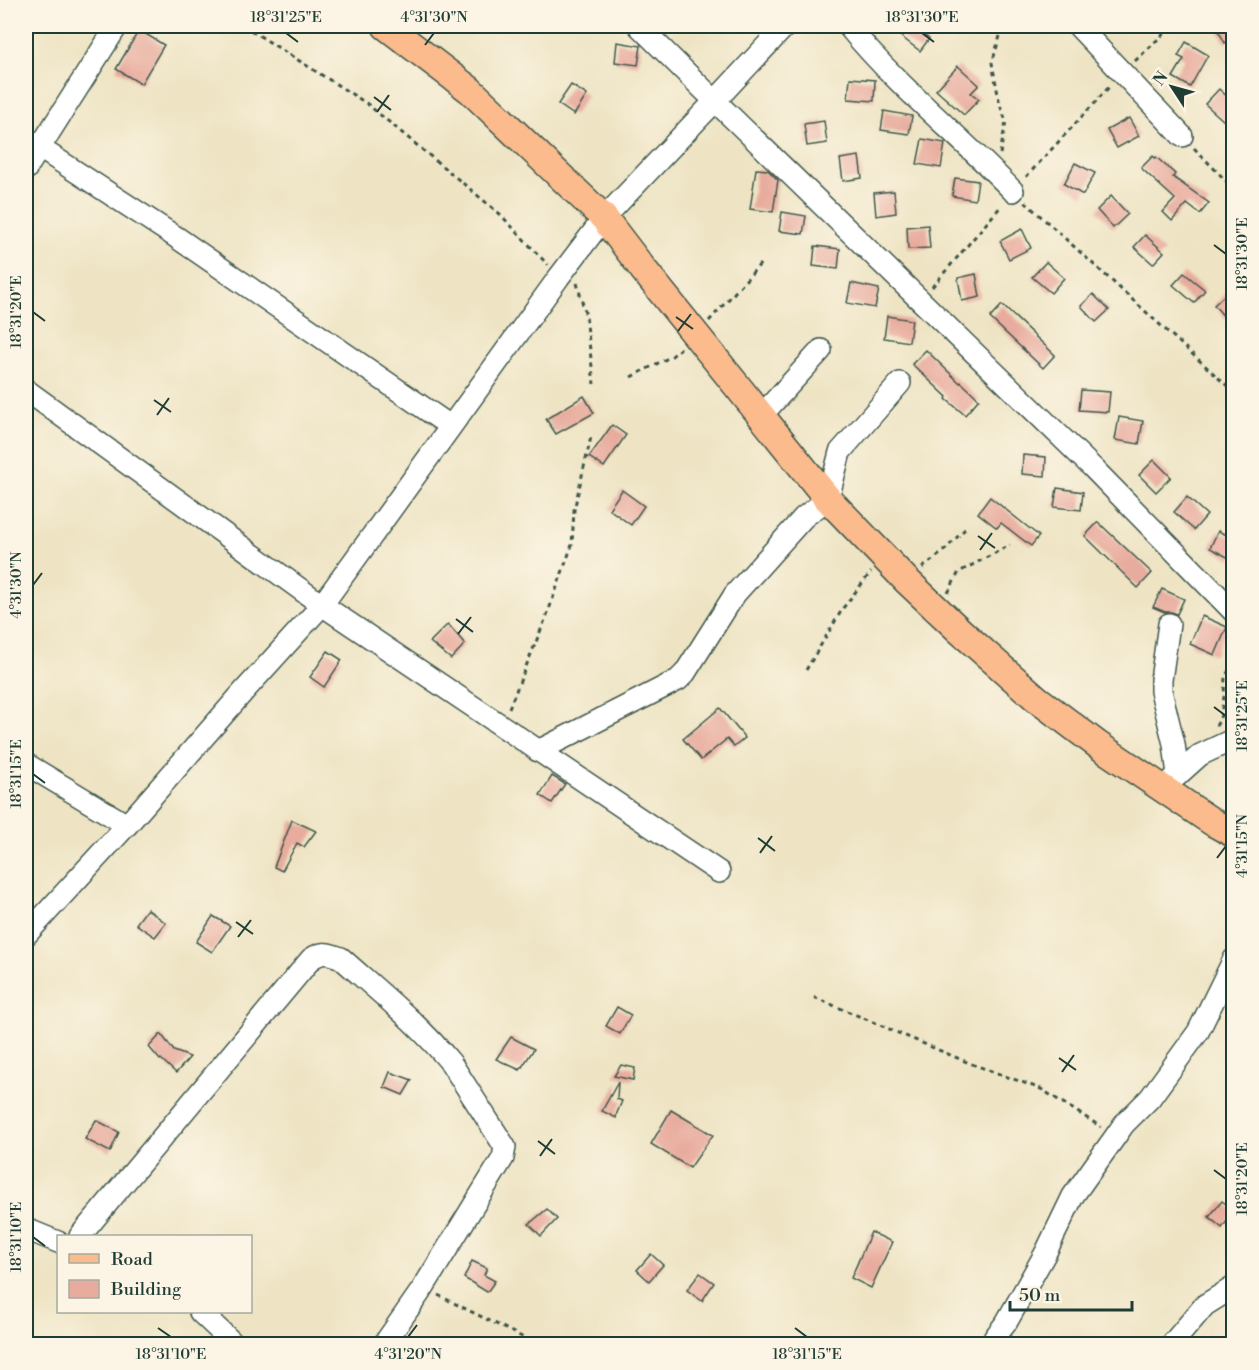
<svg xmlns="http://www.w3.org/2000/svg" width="1259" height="1370" font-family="'Libre Bodoni',serif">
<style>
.building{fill:#e8ac9e}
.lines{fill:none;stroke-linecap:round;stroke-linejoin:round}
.minor-casing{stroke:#3e564a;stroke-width:24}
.major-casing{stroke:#3e564a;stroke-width:30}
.path{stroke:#3e564a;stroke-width:3;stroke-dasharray:4.5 4.5;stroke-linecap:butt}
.minor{stroke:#fff;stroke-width:21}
.major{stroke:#fbbb8d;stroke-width:27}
.ticks{fill:none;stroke:#1f3d34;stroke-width:2}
.neatline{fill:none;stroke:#1f3d34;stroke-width:2}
.ticks-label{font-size:15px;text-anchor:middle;fill:#1f3d34}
</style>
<rect width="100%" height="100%" fill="#fcf5e5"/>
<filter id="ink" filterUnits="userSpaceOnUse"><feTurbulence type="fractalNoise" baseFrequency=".0167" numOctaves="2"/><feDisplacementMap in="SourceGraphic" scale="12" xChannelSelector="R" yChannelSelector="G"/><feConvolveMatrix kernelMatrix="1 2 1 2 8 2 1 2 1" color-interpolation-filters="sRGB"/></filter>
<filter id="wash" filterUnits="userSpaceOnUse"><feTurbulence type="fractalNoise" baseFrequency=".008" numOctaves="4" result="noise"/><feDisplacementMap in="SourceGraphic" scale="24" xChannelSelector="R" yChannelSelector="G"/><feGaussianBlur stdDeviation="1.35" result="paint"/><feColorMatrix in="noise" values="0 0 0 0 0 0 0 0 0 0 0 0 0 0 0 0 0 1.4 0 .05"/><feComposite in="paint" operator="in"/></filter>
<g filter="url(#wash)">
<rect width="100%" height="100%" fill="#eee4c4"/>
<g id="blocks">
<!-- building -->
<g class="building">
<path d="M887,26H911L929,39L920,51Z"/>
<path d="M1216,26H1233V38L1225,43Z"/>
<path d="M139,30L164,45L141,84L116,69Z"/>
<path d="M617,42L641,46L638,65L615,62Z"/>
<path d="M1186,42L1208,55L1190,87L1173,77L1184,59L1178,56Z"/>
<path d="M958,66L979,85L971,93L979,99L964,115L936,90Z"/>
<path d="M850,78L875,80L874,101L848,99Z"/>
<path d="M571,85L587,95L574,115L558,104Z"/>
<path d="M1219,89L1233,102V110L1224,121L1205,104Z"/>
<path d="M884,111L912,116L909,134L881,130Z"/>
<path d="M1129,118L1139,136L1117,148L1107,130Z"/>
<path d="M824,121L827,143L807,146L804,124Z"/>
<path d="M922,139L945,143L941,168L917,164Z"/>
<path d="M859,156L862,178L843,181L840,159Z"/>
<path d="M1153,156L1155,158L1156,157L1175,174L1173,177L1209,203L1200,214L1187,204L1172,221L1163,212L1175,199L1141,168Z"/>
<path d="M1075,163L1095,173L1083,195L1064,184Z"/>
<path d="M756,169L768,170L778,180L773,212L750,209Z"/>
<path d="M955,178L978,181L975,200L952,196Z"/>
<path d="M894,191L896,213L876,216L874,193Z"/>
<path d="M1111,196L1128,214L1113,228L1097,210Z"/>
<path d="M782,212L806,216L803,234L779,231Z"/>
<path d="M928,225L930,248L908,249L907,227Z"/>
<path d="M1022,229L1031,248L1009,259L1000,241Z"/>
<path d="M1145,235L1164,252L1153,264L1134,247Z"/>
<path d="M815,246L840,249L838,269L813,266Z"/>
<path d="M1046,262L1064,278L1051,293L1032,277Z"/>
<path d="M1184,273L1205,290L1194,303L1173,285Z"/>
<path d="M976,274L980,297L962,301L958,278Z"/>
<path d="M851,283L879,289L875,308L847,303Z"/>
<path d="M1227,293L1233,301V327L1214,305Z"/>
<path d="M1093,294L1109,310L1096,322L1081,306Z"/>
<path d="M1002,305L1055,355L1043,368L990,318Z"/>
<path d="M887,316L912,320L909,342L884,338Z"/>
<path d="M926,350L960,383L961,382L979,399L965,415L946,399L947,397L912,364Z"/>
<path d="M1081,390L1110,392L1108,412L1079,410Z"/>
<path d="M584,396L594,413L556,434L546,419Z"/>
<path d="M1119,417L1143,421L1139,444L1115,440Z"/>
<path d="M612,425L626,435L604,467L589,457Z"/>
<path d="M1023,455L1046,457L1045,476L1022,474Z"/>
<path d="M1154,460L1171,477L1156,492L1139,475Z"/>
<path d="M1057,488L1083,492L1081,510L1054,507Z"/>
<path d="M622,490L644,506L631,525L609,509Z"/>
<path d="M990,497L1039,536L1031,546L1001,523L997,528L978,513Z"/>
<path d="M1187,497L1207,515L1194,530L1174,512Z"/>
<path d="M1098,522L1152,573L1138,588L1085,536Z"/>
<path d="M1218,531L1233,538V560L1210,548Z"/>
<path d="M1162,589L1184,599L1177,614L1171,612H1165L1153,607Z"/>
<path d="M1202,616L1227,627L1215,655L1190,644Z"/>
<path d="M448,624L465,644L451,659L430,642Z"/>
<path d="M328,651L342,660L324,687L310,677Z"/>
<path d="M720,708L745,738L734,747L727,739L701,760L683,739Z"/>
<path d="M552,776L565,784L552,803L540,795Z"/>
<path d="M292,820L316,831L304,847L297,843L282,871L274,867Z"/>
<path d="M147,909L166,923L155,937L136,924Z"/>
<path d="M213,916L230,926L212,952L196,942Z"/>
<path d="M617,1007L631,1015L620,1034L606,1026Z"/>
<path d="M161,1034L174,1051L190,1057L176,1073L161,1059L160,1060L149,1047Z"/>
<path d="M511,1037L534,1049L520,1070L496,1059Z"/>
<path d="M621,1065L635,1068L633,1080L614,1076Z"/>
<path d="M390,1072L412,1080L403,1095L384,1087Z"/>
<path d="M618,1082L617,1099L622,1101L617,1113L616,1118L602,1111Z"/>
<path d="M671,1110L713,1135L690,1168L651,1144Z"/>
<path d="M96,1120L119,1132L110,1152L85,1139Z"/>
<path d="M1222,1201L1233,1209V1213L1222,1228L1209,1217Z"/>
<path d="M547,1209L557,1219L541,1236L529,1224Z"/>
<path d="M871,1232L892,1242L871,1288L851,1278Z"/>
<path d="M651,1254L663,1265L649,1281L637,1270Z"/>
<path d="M472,1261L487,1268L484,1275L495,1281L487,1292L464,1278Z"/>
<path d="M700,1273L714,1283L702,1301L687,1290Z"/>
</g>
</g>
</g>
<g filter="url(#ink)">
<use href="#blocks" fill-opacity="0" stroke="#3e564a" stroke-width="1.5"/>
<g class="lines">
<!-- minor casing -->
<g class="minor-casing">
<g id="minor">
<path d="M639,26L715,101L1093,468L1234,612"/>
<path d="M848,26C897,86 959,135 1013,191"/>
<path d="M1078,26L1182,136"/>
<path d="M26,139L176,237L450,426"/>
<path d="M26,169L117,26"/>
<path d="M26,390L322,605L719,872"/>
<path d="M761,416L821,350"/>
<path d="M1169,624L1161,680V691L1174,744L1178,775"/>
<path d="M538,751L678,680L685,673L735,594L804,517L828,499L840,452L900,383"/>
<path d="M26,764L127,825"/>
<path d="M1170,782L1200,755L1234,739"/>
<path d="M26,935L127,825L244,691L322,605L559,277L604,218L715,101L785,26"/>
<path d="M26,1229L58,1242"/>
<path d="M80,1236L311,959C323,951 328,953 341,958C378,991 419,1024 451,1063L505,1147L503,1158L423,1288L384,1344"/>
<path d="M200,1312L234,1344"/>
<path d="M992,1344L995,1337L1006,1323L1045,1254L1073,1196L1115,1137L1124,1124L1150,1098L1198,1032L1234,959"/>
<path d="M1172,1344L1205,1305L1234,1287"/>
</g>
</g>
<!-- major casing -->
<g class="major-casing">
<path id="major" d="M386,26L470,90L604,218L643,269L828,499L906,580L960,631L1037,699L1098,745L1214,823L1234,834"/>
</g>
<!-- path -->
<g class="path">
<path d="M244,26L366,103L500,214L548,265"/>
<path d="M1135,61L1172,26"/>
<path d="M1194,148L1234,189"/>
<path d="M1000,154L1006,121L1000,105L992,63L1003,26"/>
<path d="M1026,177L1111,85"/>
<path d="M1025,202L1234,392"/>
<path d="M577,283L586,316L594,384"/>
<path d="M932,287L1002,205"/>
<path d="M709,321L762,262"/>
<path d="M631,377L672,356L681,348"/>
<path d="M922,568L943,552L966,528"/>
<path d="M948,593L959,572L1010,545"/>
<path d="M806,670L843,608L871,572"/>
<path d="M509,708L547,615L572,545L574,510L591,437"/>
<path d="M1216,726L1220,719L1224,697L1225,677L1234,662"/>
<path d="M814,997L969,1063L1041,1089L1101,1127"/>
<path d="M438,1295L536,1344"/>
</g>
<!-- minor -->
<use href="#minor" class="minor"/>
<!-- major -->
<use href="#major" class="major"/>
</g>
</g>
<!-- ticks -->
<path class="ticks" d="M286,33L298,42M922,33L934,42M425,45L434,33M374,97L391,110M377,112L389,95M1214,245L1226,254M33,312L45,321M676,317L693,329M678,331L691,314M154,400L171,412M157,415L169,398M978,536L995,548M980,550L992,533M33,585L42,573M456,619L473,632M458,634L471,617M1214,707L1226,716M33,774L45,783M758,838L775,851M760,853L772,836M1217,858L1226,846M236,922L253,934M238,937L251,920M1059,1058L1076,1070M1062,1072L1074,1055M538,1141L555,1154M540,1156L552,1139M1214,1170L1226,1179M33,1237L45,1246M158,1328L171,1337M795,1328L807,1337M408,1337L417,1325"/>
<!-- margin -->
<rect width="1259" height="1370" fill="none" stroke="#fcf5e5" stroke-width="66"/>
<!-- legend -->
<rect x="57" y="1235" width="195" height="78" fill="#fcf5e5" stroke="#a4ab9e" stroke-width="1.5"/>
<rect x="69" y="1254" width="30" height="9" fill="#fbbb8d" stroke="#a4ab9e" stroke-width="1.5"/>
<text x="111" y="1265" font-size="18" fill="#1f3d34">Road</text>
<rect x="69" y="1280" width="30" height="18" fill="#e8ac9e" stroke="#a4ab9e" stroke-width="1.5"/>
<text x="111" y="1295" font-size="18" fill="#1f3d34">Building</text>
<!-- north arrow -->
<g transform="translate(1172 87) rotate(306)" stroke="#fcf5e5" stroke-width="4.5" paint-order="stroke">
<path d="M0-4.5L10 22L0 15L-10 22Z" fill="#1f3d34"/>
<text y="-9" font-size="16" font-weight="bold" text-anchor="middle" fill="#1f3d34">N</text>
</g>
<!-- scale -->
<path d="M1010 1301v9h122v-9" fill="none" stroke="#1f3d34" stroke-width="3"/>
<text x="1019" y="1301" font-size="18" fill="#1f3d34" stroke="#fcf5e5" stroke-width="4.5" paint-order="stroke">50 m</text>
<rect x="33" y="33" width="1193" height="1304" class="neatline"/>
<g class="ticks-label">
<text x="286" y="22">18°31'25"E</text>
<text x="434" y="22">4°31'30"N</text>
<text x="922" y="22">18°31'30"E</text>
<text transform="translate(1242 254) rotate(-90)" y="5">18°31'30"E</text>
<text transform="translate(16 312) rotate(-90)" y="5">18°31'20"E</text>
<text transform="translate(16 585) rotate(-90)" y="5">4°31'30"N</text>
<text transform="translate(1242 716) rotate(-90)" y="5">18°31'25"E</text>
<text transform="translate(16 774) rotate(-90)" y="5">18°31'15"E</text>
<text transform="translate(1242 846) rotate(-90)" y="5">4°31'15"N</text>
<text transform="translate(1242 1179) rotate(-90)" y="5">18°31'20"E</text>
<text transform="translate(16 1237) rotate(-90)" y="5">18°31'10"E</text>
<text x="171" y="1359">18°31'10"E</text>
<text x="408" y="1359">4°31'20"N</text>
<text x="807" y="1359">18°31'15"E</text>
</g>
</svg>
